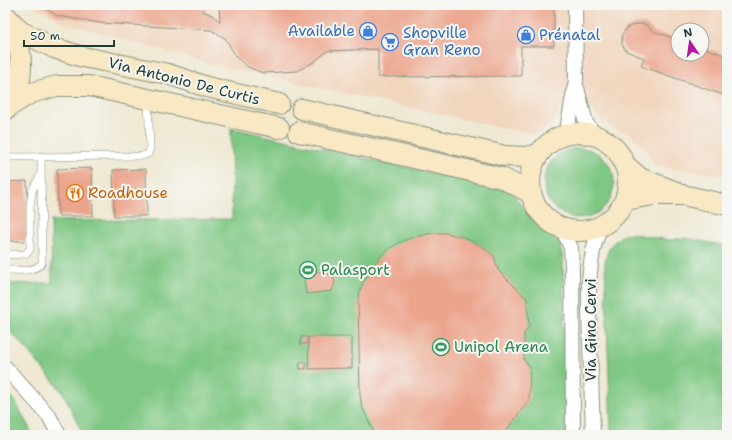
<svg xmlns="http://www.w3.org/2000/svg" width="732" height="440" font-family="'Shantell Sans',sans-serif">
<style>
.built{fill:#f1d5bd;fill-rule:evenodd}
.green{fill:#7fc884;stroke:#4f825c}
.building{fill:#eca58d}
.lines{fill:none;stroke-linecap:round;stroke-linejoin:round}
.lane-casing{stroke:#879384;stroke-width:8}
.street-casing{stroke:#879384;stroke-width:16}
.secondary-casing{stroke:#879384;stroke-width:22}
.lane{stroke:#fff;stroke-width:7}
.street{stroke:#fff;stroke-width:14}
.secondary{stroke:#f8e8c3;stroke-width:20}
.labels{text-anchor:middle;dominant-baseline:central;stroke-width:4;stroke-linejoin:round;paint-order:stroke}
.shop-label{font-size:15px;fill:#366cbe;stroke:#f6f6f2;text-anchor:start}
.street-label{font-size:15px;fill:#1f3d34;stroke:#f6f6f2}
.food-label{font-size:15px;fill:#c56008;stroke:#f6f6f2;text-anchor:start}
.leisure-label{font-size:15px;fill:#27864d;stroke:#f6f6f2;text-anchor:start}
</style>
<rect width="100%" height="100%" fill="#f6f6f2"/>
<filter id="ink" filterUnits="userSpaceOnUse"><feTurbulence type="fractalNoise" baseFrequency=".025" numOctaves="2"/><feDisplacementMap in="SourceGraphic" scale="8" xChannelSelector="R" yChannelSelector="G"/><feConvolveMatrix kernelMatrix="1 2 1 2 8 2 1 2 1" color-interpolation-filters="sRGB"/></filter>
<filter id="wash" filterUnits="userSpaceOnUse"><feTurbulence type="fractalNoise" baseFrequency=".012" numOctaves="4" result="noise"/><feDisplacementMap in="SourceGraphic" scale="16" xChannelSelector="R" yChannelSelector="G"/><feGaussianBlur stdDeviation="0.9" result="paint"/><feColorMatrix in="noise" values="0 0 0 0 0 0 0 0 0 0 0 0 0 0 0 0 0 1.4 0 .05"/><feComposite in="paint" operator="in"/></filter>
<g filter="url(#wash)">
<rect width="100%" height="100%" fill="#efe9d3"/>
<!-- built -->
<path class="built" d="M32,5H727V176L655,166L645,148L629,134L603,123L589,106L561,107L551,127L536,134L527,133L218,66L63,22ZM678,30H702V54H678Z"/>
<!-- green -->
<g class="green">
<path d="M231,128L511,191L531,218L557,238L563,258L566,435H83L64,394L23,345L5,327V284L52,283L51,221L232,219Z"/>
<circle cx="579" cy="183" r="35"/>
<path d="M628,233L669,240L685,238L727,246V435H611L605,263C607,248 614,239 628,233Z"/>
<path d="M5,391L15,401L33,435H5Z"/>
</g>
<g id="blocks">
<!-- building -->
<g class="building">
<path d="M40,5H203V11L214,16L220,22L219,5H554V46H521V76L378,77V49L327,51L314,62L297,71L263,73L248,67L237,58L225,38L211,30L100,23L58,16Z"/>
<path d="M637,24H645L655,32L678,39V54H702V47L727,56V94L726,96L641,66L644,58L626,51L622,44V34L628,27Z"/>
<path d="M92,168L93,216H58L57,169Z"/>
<path d="M146,169L147,216H114L113,170Z"/>
<path d="M27,181L28,241H5V182Z"/>
<path d="M432,233H446L463,237L480,245L494,256L498,270L527,299L529,326L524,334V360L530,367L529,400L503,435H375L362,407L360,395L358,300L361,287L373,265L384,253L398,243L411,238Z"/>
<path d="M308,269L333,275L335,283L332,291L306,294L304,278Z"/>
<path d="M301,337H307V344H300Z"/>
<path d="M308,337H352V368L309,369Z"/>
<rect x="300" y="362" width="6" height="7"/>
</g>
</g>
</g>
<g filter="url(#ink)">
<use href="#blocks" fill-opacity="0" stroke="#879384" stroke-width="1"/>
<g class="lines">
<!-- lane casing -->
<g class="lane-casing">
<g id="lane">
<path d="M5,157L142,156L148,154L150,149L148,100"/>
<path d="M5,255L25,254L30,250V206L32,191L40,176"/>
<path d="M5,270C17,270 33,273 42,263L41,156"/>
</g>
</g>
<!-- street casing -->
<g class="street-casing">
<g id="street">
<path d="M577,88L586,123L595,135"/>
<path d="M566,136L576,80L575,5"/>
<path d="M563,230L571,248L572,268L573,435"/>
<path d="M5,367L49,416L59,435"/>
<path d="M593,435C592,404 591,374 590,343C589,305 585,262 601,226"/>
</g>
</g>
<!-- secondary casing -->
<g class="secondary-casing">
<g id="secondary">
<path d="M5,15L20,31L54,48L83,57L168,74L207,87L279,104"/>
<path d="M10,106L31,93L57,86H89L279,128"/>
<path d="M7,109C26,84 25,47 8,21"/>
<path d="M302,109L505,156L526,157L539,154"/>
<path d="M299,132L502,178L529,192"/>
<circle cx="579" cy="182" r="49"/>
<path d="M624,164L640,178L674,191"/>
<path d="M625,200L653,195H683L727,205"/>
</g>
</g>
<!-- lane -->
<use href="#lane" class="lane"/>
<!-- street -->
<use href="#street" class="street"/>
<!-- secondary -->
<use href="#secondary" class="secondary"/>
</g>
</g>
<!-- icons -->
<defs>
<g id="shop-ring" transform="scale(0.9)"><circle r="9.5" fill="#f6f6f2" stroke="#3f7fe0" stroke-width="1.5"/><path d="M-5-2.5h2.3a2.7 3.5 0 0 1 5.4 0H5L5.5 6h-11ZM-1.5-2.5h3a1.5 2.3 0 0 0-3 0Z" fill="#3f7fe0"/></g>
<g id="supermarket-ring" transform="scale(0.9)"><circle r="9.5" fill="#f6f6f2" stroke="#3f7fe0" stroke-width="1.5"/><path d="M-6-5.5h2.5l.6 2H6L4.5 2H-2.5L-4.4-4H-6ZM-1.5 3.2a1.3 1.3 0 1 0 .1 0ZM3 3.2a1.3 1.3 0 1 0 .1 0Z" fill="#3f7fe0"/></g>
<g id="restaurant-ring" transform="scale(0.9)"><circle r="9.5" fill="#f6f6f2" stroke="#e8710a" stroke-width="1.5"/><path d="M-5-6h1v4h1v-4h1v4h1v-4h1v5L-1.5 .5V6h-2V.5L-5-1ZM5-6V6H3V1.5H1.5Q1.5-4 5-6Z" fill="#e8710a"/></g>
<g id="stadium-ring" transform="scale(0.9)"><circle r="9.5" fill="#f6f6f2" stroke="#2e9e5b" stroke-width="1.5"/><path d="M0-5a6.5 5 0 1 0 0 10a6.5 5 0 1 0 0-10ZM-3.5-1.8h7v3.6h-7Z" fill="#2e9e5b"/></g>
</defs>
<g fill-rule="evenodd">
<use href="#shop-ring" x="368" y="31"/>
<use href="#shop-ring" x="526" y="35"/>
<use href="#supermarket-ring" x="390" y="42"/>
<use href="#restaurant-ring" x="75" y="193"/>
<use href="#stadium-ring" x="308" y="270"/>
<use href="#stadium-ring" x="441" y="347"/>
</g>
<g class="labels">
<!-- shop labels -->
<g class="shop-label">
<text x="355" y="31" text-anchor="end">Available</text>
<text x="403" y="33">Shopville<tspan x="403" dy="17">Gran Reno</tspan></text>
<text x="539" y="35">Prénatal</text>
</g>
<!-- street labels -->
<g class="street-label">
<text transform="translate(184 81) rotate(14)">Via Antonio De Curtis</text>
<text transform="translate(591 330) rotate(-90)">Via Gino Cervi</text>
</g>
<!-- food labels -->
<g class="food-label">
<text x="88" y="193">Roadhouse</text>
</g>
<!-- leisure labels -->
<g class="leisure-label">
<text x="321" y="270">Palasport</text>
<text x="454" y="347">Unipol Arena</text>
</g>
</g>
<!-- margin -->
<rect width="732" height="440" fill="none" stroke="#f6f6f2" stroke-width="20"/>
<!-- north arrow -->
<g transform="translate(690 42) rotate(347)"><circle r="19" fill="#f6f6f2" stroke="#a0aca6"/>
<path d="M0-3L7 15L0 10L-7 15Z" fill="#b5179e"/>
<text y="-6" font-size="11" font-weight="bold" text-anchor="middle" fill="#1f3d34">N</text>
</g>
<!-- scale -->
<path d="M24 40v6h90v-6" fill="none" stroke="#1f3d34" stroke-width="2"/>
<text x="30" y="40" font-size="12" fill="#1f3d34" stroke="#f6f6f2" stroke-width="3" paint-order="stroke">50 m</text>
</svg>
